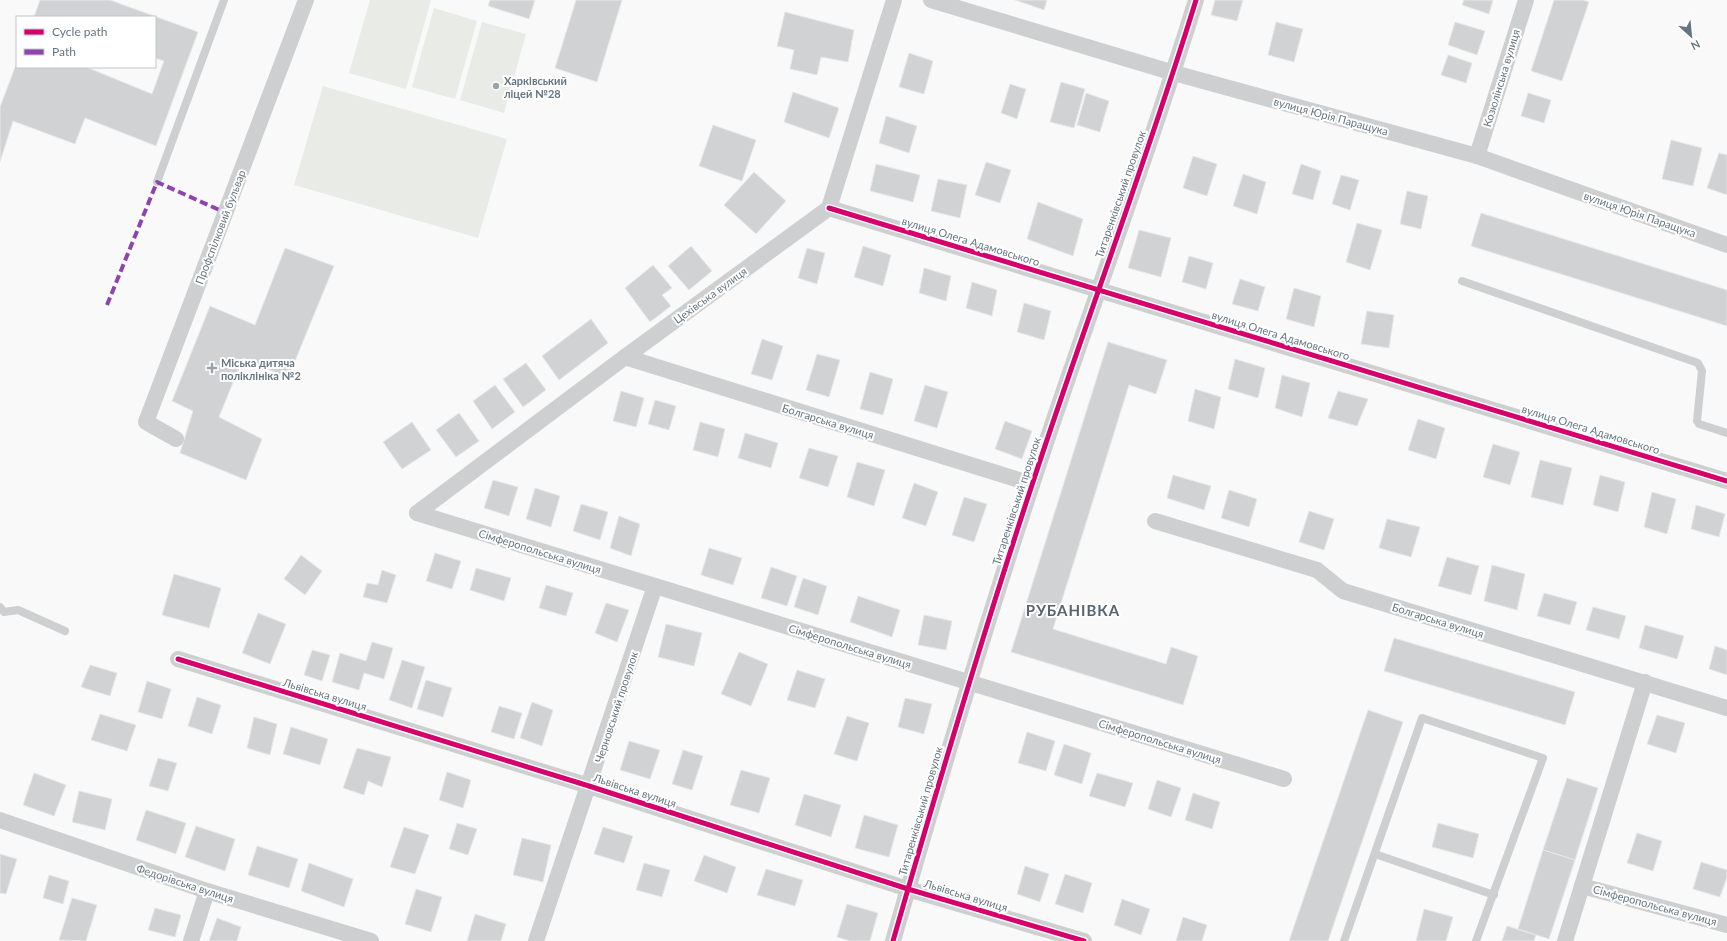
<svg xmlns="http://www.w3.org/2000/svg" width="1727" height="941" font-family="Lato,sans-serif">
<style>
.green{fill:#e8ebe6}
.building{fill:#d0d2d3;stroke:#e8e8e8}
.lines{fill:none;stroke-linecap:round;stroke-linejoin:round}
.service{stroke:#cecfd0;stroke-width:8}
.minor{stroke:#cecfd0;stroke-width:16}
.quiet{stroke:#8e44ad;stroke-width:4;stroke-dasharray:8 4;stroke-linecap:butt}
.cycleway-casing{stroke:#fff;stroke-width:8}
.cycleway{stroke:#d6006c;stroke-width:5}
.poi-dot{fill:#99a4ac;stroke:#fff;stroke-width:1.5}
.labels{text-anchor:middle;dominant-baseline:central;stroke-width:4;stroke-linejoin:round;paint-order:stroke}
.street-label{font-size:11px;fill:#657683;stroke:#fff}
.poi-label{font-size:11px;font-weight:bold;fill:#657683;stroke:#fff;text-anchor:start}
.district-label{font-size:15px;font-weight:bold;letter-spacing:1px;fill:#57646e;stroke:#fff}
</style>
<rect width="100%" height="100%" fill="#f9f9f9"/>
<!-- green -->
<g class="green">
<path d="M370,0H431L406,89L349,73Z"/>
<path d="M434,8L477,21L455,99L412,87Z"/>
<path d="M482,22L526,34L504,113L460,100Z"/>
<path d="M323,86L507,139L478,238L294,185Z"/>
</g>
<!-- building -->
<g class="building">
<path d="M40,0H110L198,32L156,146L85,118L75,144L13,121L0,162V107L17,62V67H86L152,94L164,61L155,58V17H34Z"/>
<path d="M490,0H535L529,19L488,6Z"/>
<path d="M576,0H622L597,82L555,68Z"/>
<path d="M1015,0H1047L1044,10Z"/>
<path d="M1215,0H1243L1237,21L1211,15Z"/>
<path d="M1464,0H1493L1489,14L1462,5Z"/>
<path d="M1554,0H1583L1589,2L1562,81L1531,71Z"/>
<path d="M785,12L854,30L848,62L821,57L817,75L790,69L794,50L777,46Z"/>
<path d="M1276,22L1303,29L1294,62L1268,55Z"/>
<path d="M1455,22L1485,31L1477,55L1448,45Z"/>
<path d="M909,53L933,61L924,94L899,87Z"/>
<path d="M1448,55L1472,63L1466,83L1441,75Z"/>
<path d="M1061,82L1085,89L1074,128L1050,122Z"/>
<path d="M1010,84L1026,89L1017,119L1001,113Z"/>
<path d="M793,92L839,108L829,138L784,122Z"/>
<path d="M1086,93L1109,101L1100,132L1077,125Z"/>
<path d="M1528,93L1551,100L1544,123L1521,116Z"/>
<path d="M886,116L917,126L909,153L879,143Z"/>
<path d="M713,125L756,140L742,181L699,166Z"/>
<path d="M1671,140L1702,148L1693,186L1662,179Z"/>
<path d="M1719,153L1727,155V195L1707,188Z"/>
<path d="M1193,156L1217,164L1207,196L1183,188Z"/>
<path d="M986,162L1011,170L1000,203L975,195Z"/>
<path d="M876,164L920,175L913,202L870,191Z"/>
<path d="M1301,164L1321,171L1313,200L1292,194Z"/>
<path d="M754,172L786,201L756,234L724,205Z"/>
<path d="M1243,174L1266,182L1257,214L1233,206Z"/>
<path d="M1341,175L1359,180L1350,210L1332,204Z"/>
<path d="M938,179L967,185L960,218L931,211Z"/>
<path d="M1407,191L1428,196L1421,229L1400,224Z"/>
<path d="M1038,202L1083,219L1073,256L1027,239Z"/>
<path d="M1481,213L1727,290V326L1471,246Z"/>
<path d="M1357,223L1382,230L1370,270L1346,262Z"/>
<path d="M1139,230L1171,238L1161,277L1128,268Z"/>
<path d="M691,246L712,271L689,290L668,266Z"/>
<path d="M863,246L891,255L883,286L854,277Z"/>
<path d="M285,248L334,266L288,378L243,358L219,417L262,439L246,480L180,453L193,411L172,401L210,306L255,325Z"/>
<path d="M807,248L825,253L817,284L798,278Z"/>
<path d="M1189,256L1213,263L1206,289L1182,282Z"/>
<path d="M653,265L672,288L662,295L671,306L650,322L625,288Z"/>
<path d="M924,268L951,276L946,301L919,293Z"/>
<path d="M1240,279L1265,287L1258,311L1232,304Z"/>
<path d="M972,282L997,290L992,316L966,308Z"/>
<path d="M1294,288L1321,296L1314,327L1286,319Z"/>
<path d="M1024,303L1051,311L1044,340L1017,332Z"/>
<path d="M1367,311L1394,315L1389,348L1361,344Z"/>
<path d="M591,319L608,343L559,380L542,356Z"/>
<path d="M762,339L783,346L772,380L751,374Z"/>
<path d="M1108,342L1167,360L1156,394L1129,385L1053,629L1166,664L1171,647L1198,656L1183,705L1011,652Z"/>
<path d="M817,354L840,360L829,397L806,390Z"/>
<path d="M1235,359L1265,368L1258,398L1228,389Z"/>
<path d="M526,363L546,390L523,407L503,379Z"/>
<path d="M870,372L893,379L883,415L860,409Z"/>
<path d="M1282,375L1310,383L1302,417L1275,408Z"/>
<path d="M495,385L515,412L492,429L473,401Z"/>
<path d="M925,385L948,392L937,428L914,421Z"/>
<path d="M1195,389L1221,397L1214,429L1188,421Z"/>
<path d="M621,391L644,398L636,427L613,421Z"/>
<path d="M1338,391L1368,399L1357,426L1328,418Z"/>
<path d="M655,400L676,406L669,430L648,424Z"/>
<path d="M459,413L479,441L456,457L436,430Z"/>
<path d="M1418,419L1445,428L1436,459L1408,450Z"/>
<path d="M1005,421L1032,431L1022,459L995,449Z"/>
<path d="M412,422L431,450L402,469L383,442Z"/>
<path d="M700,422L725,429L718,457L693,450Z"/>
<path d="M745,433L778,443L771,468L738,458Z"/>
<path d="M1493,444L1520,452L1510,485L1483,477Z"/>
<path d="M809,448L838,456L828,487L799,478Z"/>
<path d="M1540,460L1572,468L1563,505L1531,497Z"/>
<path d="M857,462L885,470L874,506L847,497Z"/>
<path d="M1173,475L1211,486L1204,510L1167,498Z"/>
<path d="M1600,475L1625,482L1618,512L1593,505Z"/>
<path d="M493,480L518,487L509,516L484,508Z"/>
<path d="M914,483L938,492L926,526L902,518Z"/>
<path d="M535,488L560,496L551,527L526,519Z"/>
<path d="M1229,490L1257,499L1249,527L1221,518Z"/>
<path d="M1652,492L1676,499L1667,534L1644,527Z"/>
<path d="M964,497L987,504L974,542L952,535Z"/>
<path d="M581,504L608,512L600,540L573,531Z"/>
<path d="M1696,505L1725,514L1719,537L1691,529Z"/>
<path d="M1309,511L1334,519L1324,550L1299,542Z"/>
<path d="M619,516L640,524L631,556L610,548Z"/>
<path d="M1387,519L1420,527L1411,557L1379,548Z"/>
<path d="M709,548L742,558L733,585L701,575Z"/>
<path d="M435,553L461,561L452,589L426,581Z"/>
<path d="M301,555L322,571L305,595L284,579Z"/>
<path d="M1447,557L1479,566L1471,595L1438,586Z"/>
<path d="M1492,565L1525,574L1517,610L1484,601Z"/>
<path d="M771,567L797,576L787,606L761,598Z"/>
<path d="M476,568L511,578L504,601L470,590Z"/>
<path d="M382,570L396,575L387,603L363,597L367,583L378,585Z"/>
<path d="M174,574L221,588L209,628L162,615Z"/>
<path d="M803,578L827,586L818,615L794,607Z"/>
<path d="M546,585L573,593L566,616L539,608Z"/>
<path d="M1544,593L1577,602L1570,625L1537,616Z"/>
<path d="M858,596L900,610L892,637L850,622Z"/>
<path d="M606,603L629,610L617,642L595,633Z"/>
<path d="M1593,607L1626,616L1619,639L1586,630Z"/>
<path d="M258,613L286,624L270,664L242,653Z"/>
<path d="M924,615L952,621L946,650L918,645Z"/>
<path d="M666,624L702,633L694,666L658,657Z"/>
<path d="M1645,625L1684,636L1677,659L1639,648Z"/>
<path d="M1394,638L1575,692L1565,725L1384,671Z"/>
<path d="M372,642L393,648L384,679L364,673L359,690L332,682L340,653L366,661Z"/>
<path d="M1715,646L1727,650V675L1709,669Z"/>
<path d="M312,650L330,655L322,681L304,675Z"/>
<path d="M739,652L768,664L751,706L721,694Z"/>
<path d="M402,660L425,667L412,708L389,700Z"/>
<path d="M90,665L117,673L110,696L81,687Z"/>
<path d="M797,670L825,679L815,708L787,700Z"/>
<path d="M426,680L452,688L443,717L417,709Z"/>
<path d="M147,681L171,689L162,719L138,712Z"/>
<path d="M197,697L221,705L212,734L188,726Z"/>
<path d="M905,698L932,704L924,734L898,727Z"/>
<path d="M532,702L553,710L542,746L520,738Z"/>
<path d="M499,706L522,713L514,739L491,732Z"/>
<path d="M1368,710L1403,722L1328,941H1289Z"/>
<path d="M100,714L136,725L127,751L91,740Z"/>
<path d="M1657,715L1685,723L1676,753L1647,744Z"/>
<path d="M847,716L869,723L857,761L834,754Z"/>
<path d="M254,717L277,724L270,755L247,748Z"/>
<path d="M291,727L328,739L320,765L283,754Z"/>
<path d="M1027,732L1055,741L1046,771L1018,763Z"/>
<path d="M629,741L660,750L650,779L620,770Z"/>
<path d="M1064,744L1091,753L1082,784L1054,775Z"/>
<path d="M357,748L391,757L382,787L368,781L364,795L343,788Z"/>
<path d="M683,750L703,756L692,790L672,784Z"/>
<path d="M158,758L177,763L168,791L149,786Z"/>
<path d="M741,770L770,778L759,813L730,805Z"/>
<path d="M447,772L471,780L463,808L439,800Z"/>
<path d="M34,773L66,785L54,816L23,805Z"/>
<path d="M1097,773L1133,783L1125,807L1089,796Z"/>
<path d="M1567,778L1598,788L1575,860L1543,850Z"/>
<path d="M1157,780L1181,788L1171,817L1148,809Z"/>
<path d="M79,791L112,799L105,830L72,822Z"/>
<path d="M1193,793L1220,802L1212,829L1185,820Z"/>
<path d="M804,794L841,805L831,837L795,825Z"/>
<path d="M146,810L186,823L176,854L136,840Z"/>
<path d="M864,815L898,825L889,857L855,848Z"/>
<path d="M457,823L477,829L468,855L449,849Z"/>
<path d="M1438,823L1479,834L1473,858L1432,847Z"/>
<path d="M196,826L235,839L225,871L185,857Z"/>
<path d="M404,827L429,835L415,874L390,867Z"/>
<path d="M603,827L633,836L624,863L594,854Z"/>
<path d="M1637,833L1662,841L1653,871L1627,863Z"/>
<path d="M522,838L551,845L543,882L513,875Z"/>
<path d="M257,846L298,859L289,888L248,875Z"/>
<path d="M1543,850L1575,860L1549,939L1518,929Z"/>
<path d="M0,854L17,859L6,894L0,893Z"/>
<path d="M704,855L736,867L727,893L694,881Z"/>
<path d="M1701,862L1727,870V877L1720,897L1693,889Z"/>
<path d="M309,863L353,879L344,907L301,891Z"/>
<path d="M644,863L670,870L662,897L636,890Z"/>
<path d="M1025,866L1049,874L1040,902L1017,894Z"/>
<path d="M766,869L803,880L795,906L757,895Z"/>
<path d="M1065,874L1092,883L1083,913L1055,904Z"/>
<path d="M49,875L69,881L63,904L43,898Z"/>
<path d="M416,889L442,897L431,932L405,924Z"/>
<path d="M72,898L97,905L86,941L59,940Z"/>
<path d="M1122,899L1150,909L1141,935L1114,925Z"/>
<path d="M847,904L878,913L870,941H850L837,937Z"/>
<path d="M155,908L181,915L175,937L148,930Z"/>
<path d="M1424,909L1453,917L1446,941H1416Z"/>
<path d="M475,914L506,924L501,941H467Z"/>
<path d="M1183,917L1207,925L1202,941H1176Z"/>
<path d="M217,918L241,927L237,941H209Z"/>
<path d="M1507,926L1536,935L1534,941H1502Z"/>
</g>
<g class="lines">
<!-- service -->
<g class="service">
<path d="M157,182L224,0"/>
<path d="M1462,281L1698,363L1702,371L1697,421L1699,424L1727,433"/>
<path d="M0,607L4,612L18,610L65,631"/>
<path d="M1375,854L1494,895"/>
<path d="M1344,941L1422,718L1543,758L1476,941"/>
</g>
<!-- minor -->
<g class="minor">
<path d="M931,0L1174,73L1477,156L1727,245"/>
<path d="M1477,156L1526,0"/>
<path d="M829,208L1727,481"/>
<path d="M625,357L1032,484"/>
<path d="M176,439L146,422L306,0"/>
<path d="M417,513L1284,779"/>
<path d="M417,513L625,357L829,208L894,0"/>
<path d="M1155,521L1317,570L1343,591L1727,708"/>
<path d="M178,659L589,786L908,889L1084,941"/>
<path d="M0,820L207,891L371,941"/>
<path d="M1582,886L1727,925"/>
<path d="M191,941L207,891"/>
<path d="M536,941L655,586"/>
<path d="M893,941C937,788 982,636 1032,485C1085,323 1146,163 1196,0"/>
<path d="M1565,941L1645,682"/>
</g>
<!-- quiet -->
<path class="quiet" d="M107,305L157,182L226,213"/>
<!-- cycleway casing -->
<g class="cycleway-casing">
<g id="cycleway">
<path d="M829,208L1727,481"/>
<path d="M178,659L589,786L908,889L1084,941"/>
<path d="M893,941C937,788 982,636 1032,485C1085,323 1146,163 1196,0"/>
</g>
</g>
<!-- cycleway -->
<use href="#cycleway" class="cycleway"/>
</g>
<!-- markers -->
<g class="poi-dot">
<circle cx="496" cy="86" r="4"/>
<path d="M210 362h4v4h4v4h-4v4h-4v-4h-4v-4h4z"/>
</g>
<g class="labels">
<!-- street labels -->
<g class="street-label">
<text transform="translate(1501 78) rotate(-73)">Козюлінська вулиця</text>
<text transform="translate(1331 116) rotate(15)">вулиця Юрія Паращука</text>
<text transform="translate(1120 194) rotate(-71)">Титаренківський провулок</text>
<text transform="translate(1640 214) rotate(19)">вулиця Юрія Паращука</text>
<text transform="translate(220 227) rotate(-69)">Профспілковий бульвар</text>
<text transform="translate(971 241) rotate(17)">вулиця Олега Адамовського</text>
<text transform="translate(710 295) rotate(-36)">Цехівська вулиця</text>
<text transform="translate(1281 335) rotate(17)">вулиця Олега Адамовського</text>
<text transform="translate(828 421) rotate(17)">Болгарська вулиця</text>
<text transform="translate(1591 429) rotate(17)">вулиця Олега Адамовського</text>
<text transform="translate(1016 501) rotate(-72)">Титаренківський провулок</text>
<text transform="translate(540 551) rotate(17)">Сімферопольська вулиця</text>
<text transform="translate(1438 620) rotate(17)">Болгарська вулиця</text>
<text transform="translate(850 646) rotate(17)">Сімферопольська вулиця</text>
<text transform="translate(325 694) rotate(17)">Львівська вулиця</text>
<text transform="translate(616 707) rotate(-72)">Черновський провулок</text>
<text transform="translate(1160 741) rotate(17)">Сімферопольська вулиця</text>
<text transform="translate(635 790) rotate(18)">Львівська вулиця</text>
<text transform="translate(920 811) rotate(-74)">Титаренківський провулок</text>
<text transform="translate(185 883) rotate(18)">Федорівська вулиця</text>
<text transform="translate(966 895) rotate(17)">Львівська вулиця</text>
<text transform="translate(1655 905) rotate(15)">Сімферопольська вулиця</text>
</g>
<!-- poi labels -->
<g class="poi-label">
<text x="504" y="80">Харківський<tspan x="504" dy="13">ліцей №28</tspan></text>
<text x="221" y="362">Міська дитяча<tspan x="221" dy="13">поліклініка №2</tspan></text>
</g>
<!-- district labels -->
<g class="district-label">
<text x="1073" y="610">РУБАНІВКА</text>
</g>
</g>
<!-- legend -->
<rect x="16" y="16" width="140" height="52" fill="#ffffff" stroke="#c1c8cd"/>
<rect x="24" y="29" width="20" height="6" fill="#d6006c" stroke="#c1c8cd"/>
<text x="52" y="36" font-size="12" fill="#657683">Cycle path</text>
<rect x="24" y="49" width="20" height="6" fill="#8e44ad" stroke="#c1c8cd"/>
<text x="52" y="56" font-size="12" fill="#657683">Path</text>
<!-- north arrow -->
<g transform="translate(1691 36) rotate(153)" stroke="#ffffff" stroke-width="3" paint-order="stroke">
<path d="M0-3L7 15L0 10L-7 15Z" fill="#657683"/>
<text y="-6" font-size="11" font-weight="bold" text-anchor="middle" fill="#657683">N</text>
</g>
</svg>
